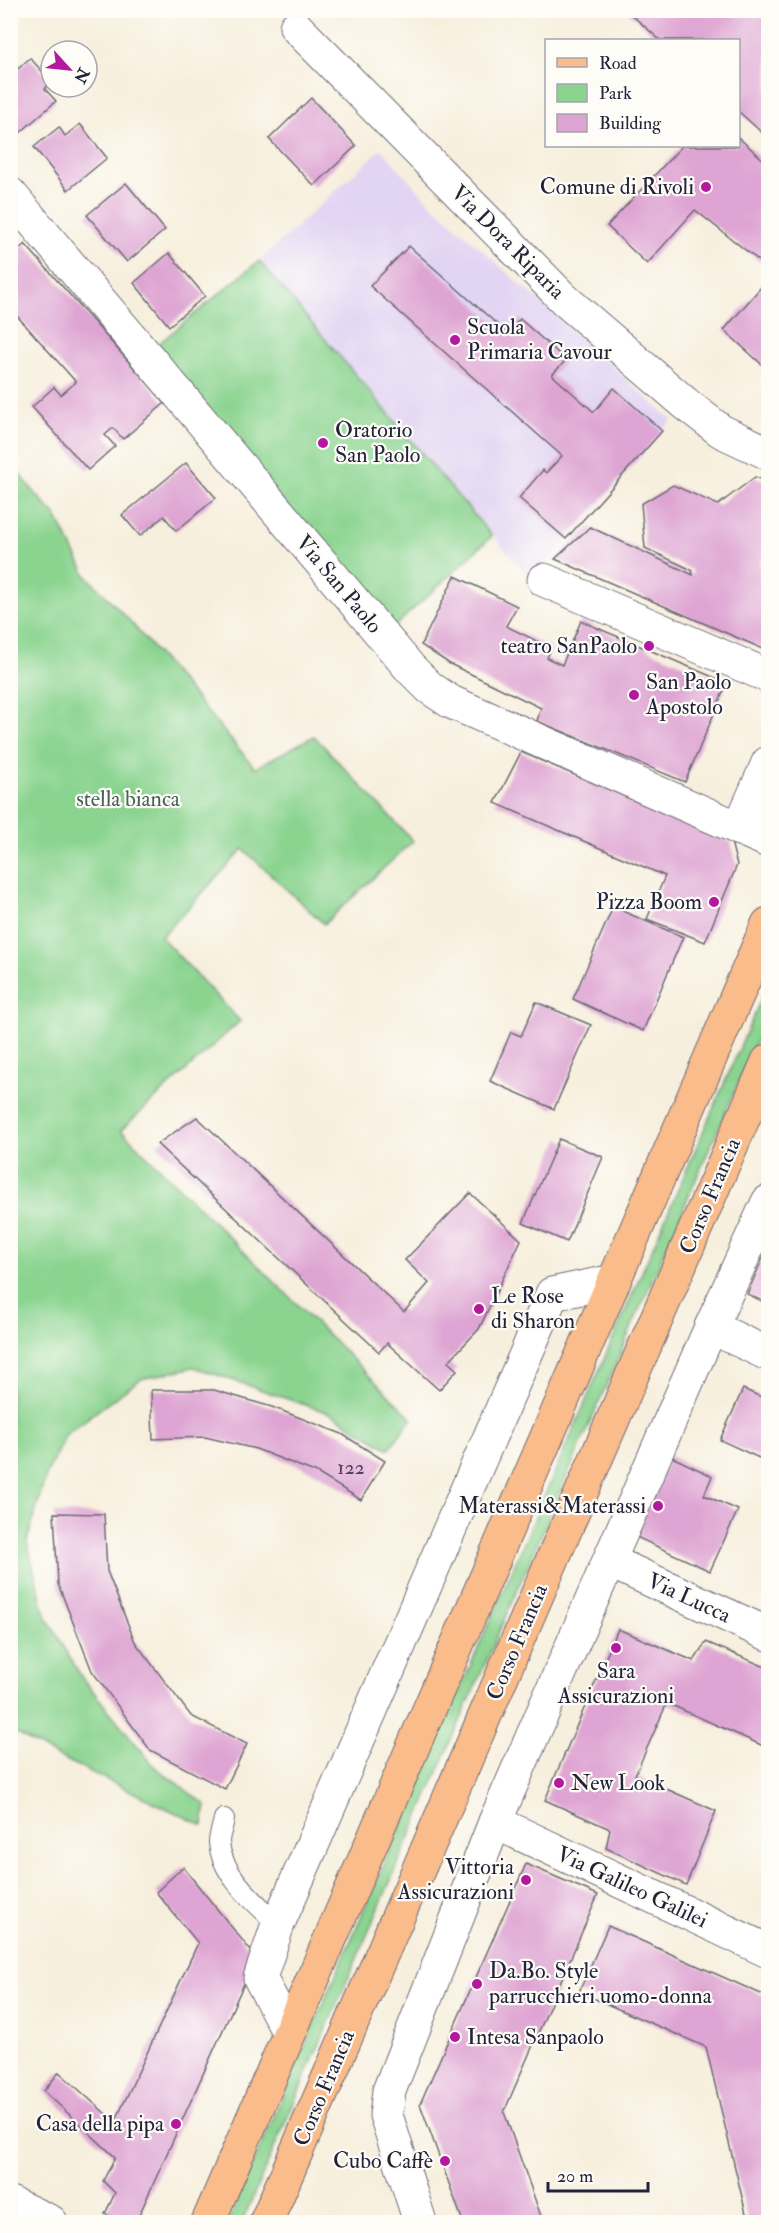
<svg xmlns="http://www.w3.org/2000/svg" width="779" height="2233" font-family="'IM FELL Double Pica',serif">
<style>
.built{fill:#e2d4f3}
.green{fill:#8bd490;stroke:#567b66;stroke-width:1.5}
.building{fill:#dea4d3}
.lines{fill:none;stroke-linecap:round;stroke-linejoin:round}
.service-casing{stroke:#6d6a74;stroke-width:22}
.minor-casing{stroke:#6d6a74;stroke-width:35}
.tertiary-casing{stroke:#6d6a74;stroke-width:35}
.primary-casing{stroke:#6d6a74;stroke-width:35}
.service{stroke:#fff;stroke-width:20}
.minor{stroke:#fff;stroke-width:33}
.tertiary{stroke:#fff;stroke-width:33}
.primary{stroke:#f9bc8a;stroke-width:33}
.poi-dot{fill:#b5179e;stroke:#fdfcf7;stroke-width:2}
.labels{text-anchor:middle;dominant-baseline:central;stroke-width:4.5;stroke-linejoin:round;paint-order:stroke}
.number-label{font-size:20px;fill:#514261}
.poi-label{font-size:22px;fill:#22223b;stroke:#fdfcf7;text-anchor:end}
.street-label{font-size:22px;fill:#22223b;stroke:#fdfcf7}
.park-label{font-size:22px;fill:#476059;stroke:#fdfcf7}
</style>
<rect width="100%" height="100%" fill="#fdfcf7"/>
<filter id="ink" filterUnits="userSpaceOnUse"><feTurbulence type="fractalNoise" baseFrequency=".0167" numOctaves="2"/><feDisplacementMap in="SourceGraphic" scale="12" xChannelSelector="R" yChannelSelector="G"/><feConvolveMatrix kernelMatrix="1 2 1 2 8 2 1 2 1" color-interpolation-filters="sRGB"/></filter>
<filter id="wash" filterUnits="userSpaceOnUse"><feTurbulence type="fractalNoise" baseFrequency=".008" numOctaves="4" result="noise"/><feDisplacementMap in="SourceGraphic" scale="24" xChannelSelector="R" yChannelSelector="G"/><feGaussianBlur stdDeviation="1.35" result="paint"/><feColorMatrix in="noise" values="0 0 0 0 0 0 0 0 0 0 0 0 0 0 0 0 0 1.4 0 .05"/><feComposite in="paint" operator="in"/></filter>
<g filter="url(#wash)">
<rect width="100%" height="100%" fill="#f7efdd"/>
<!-- built -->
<path class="built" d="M381,149L430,203L672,420L532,581L259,261Z"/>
<!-- green -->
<g class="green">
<path d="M259,261L492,536L392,629L152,349Z"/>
<path d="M10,462L35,493L56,516L86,575L129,620L255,768L314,736L413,841L324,924L243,849L161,937L240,1021L121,1130L412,1418L389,1449L332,1414L194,1367L141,1379L66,1434L46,1475L27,1542L45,1614L82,1678L155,1767L206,1805L203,1826L47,1751L11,1730Z"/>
<path d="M768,983V1014L242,2222H228Z"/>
</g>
<g id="blocks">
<!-- building -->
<g class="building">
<path d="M626,10H763L768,15V138L738,111V40H660Z"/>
<path d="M30,58L51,81L45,89L56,101L12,140L10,138V76Z"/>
<path d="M311,98L356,146L314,186L269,139Z"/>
<path d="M80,124L107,158L68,190L34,147L59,127L65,136Z"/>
<path d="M738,137L768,164V268L695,210L647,264L607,226L682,146H738Z"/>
<path d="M126,183L165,230L127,262L87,215Z"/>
<path d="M25,244L165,403L123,439L113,428L105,435L115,446L88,470L32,407L54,387L61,395L76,382L10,308V257Z"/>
<path d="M409,246L507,333L520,319L566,360L552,375L594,412L614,388L662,431L566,539L519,498L543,470L546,473L562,456L370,286Z"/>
<path d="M169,253L205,296L169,326L134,283Z"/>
<path d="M768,279V370L724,330Z"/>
<path d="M186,463L216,498L176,531L164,516L140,536L122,515Z"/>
<path d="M755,477L768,481V556L760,561L764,608L768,610V651L555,559L590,527L693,575L692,570L645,548L641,504L673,485L718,505Z"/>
<path d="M455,576L517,606L506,626L551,648L547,658L562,665L581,621L727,683L685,782L537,721L541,708L450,664L421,645Z"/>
<path d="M521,752L731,842L737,865L705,942L647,919L665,876L495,803Z"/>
<path d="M613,907L683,937L643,1031L573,999Z"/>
<path d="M536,1002L591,1025L554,1109L490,1081L511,1032L521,1036Z"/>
<path d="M197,1117L404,1312L429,1283L405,1260L470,1193L521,1240L479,1329L448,1362L457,1370L439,1390L387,1343L379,1352L157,1144Z"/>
<path d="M559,1139L603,1157L567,1242L523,1223Z"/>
<path d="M768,1247V1304L747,1294Z"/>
<path d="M743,1389L768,1400V1462L720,1440Z"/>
<path d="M151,1390H214L272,1407L342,1434L385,1461L361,1500L317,1473L256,1449L205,1437L153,1439Z"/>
<path d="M670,1456L712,1476L704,1495L738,1510L710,1571L634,1536Z"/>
<path d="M54,1513L104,1514L107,1571L135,1642L191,1716L247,1744L225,1789L150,1750L92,1671L58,1584Z"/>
<path d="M618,1629L694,1661L706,1642L768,1668V1748L667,1703L635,1775L716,1811L686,1885L606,1848L610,1829L545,1800Z"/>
<path d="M526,1864L598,1895L504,2112L543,2222H463L420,2104Z"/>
<path d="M183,1867L256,1957L136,2222H123L105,2214L115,2193L103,2181L115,2157L44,2091L59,2072L115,2122L198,1943L156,1892Z"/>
<path d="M608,1926L768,1997V2222H748L706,2047L579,1992Z"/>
</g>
</g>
</g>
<g filter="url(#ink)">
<use href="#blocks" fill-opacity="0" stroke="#6d6a74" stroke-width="1.5"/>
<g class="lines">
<!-- service casing -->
<g class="service-casing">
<path id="service" d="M224,1819C223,1826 219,1835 219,1842C221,1875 255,1902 278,1924"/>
</g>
<!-- minor casing -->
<g class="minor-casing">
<g id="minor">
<path d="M296,27L565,300L686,404L721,431L768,453"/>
<path d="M10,194L410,668L430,688L451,702L768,841"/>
<path d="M544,580L768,676"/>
<path d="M739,829L768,763"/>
<path d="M711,1327L768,1354"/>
<path d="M609,1561L768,1634"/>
<path d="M495,1822L768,1951"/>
<path d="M289,2033L260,1978L278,1924L552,1294L614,1281"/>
<path d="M420,2222L386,2115L389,2091L495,1822L711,1327L768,1202"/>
</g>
</g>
<!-- tertiary casing -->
<g class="tertiary-casing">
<path id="tertiary" d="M10,2203L51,2222"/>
</g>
<!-- primary casing -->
<g class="primary-casing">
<g id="primary">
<path d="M208,2222L768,924"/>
<path d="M266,2222L768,1061"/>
</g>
</g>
<!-- service -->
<use href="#service" class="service"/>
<!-- minor -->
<use href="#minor" class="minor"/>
<!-- tertiary -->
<use href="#tertiary" class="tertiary"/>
<!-- primary -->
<use href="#primary" class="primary"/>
</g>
</g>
<!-- markers -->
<g class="poi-dot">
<circle cx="706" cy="187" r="6"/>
<circle cx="455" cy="340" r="6"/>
<circle cx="323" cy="443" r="6"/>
<circle cx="649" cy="646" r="6"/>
<circle cx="634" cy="695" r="6"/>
<circle cx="714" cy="902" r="6"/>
<circle cx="479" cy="1309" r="6"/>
<circle cx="658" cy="1506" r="6"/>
<circle cx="616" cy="1648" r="6"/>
<circle cx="559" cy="1783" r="6"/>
<circle cx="526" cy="1880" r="6"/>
<circle cx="477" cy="1984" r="6"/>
<circle cx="455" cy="2037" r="6"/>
<circle cx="176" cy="2124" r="6"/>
<circle cx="445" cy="2161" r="6"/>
</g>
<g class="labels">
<!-- number labels -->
<g class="number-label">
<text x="351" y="1467">122</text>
</g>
<!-- poi labels -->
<g class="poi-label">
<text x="694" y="187">Comune di Rivoli</text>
<text x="467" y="327" text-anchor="start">Scuola<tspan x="467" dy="25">Primaria Cavour</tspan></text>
<text x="335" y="430" text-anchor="start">Oratorio<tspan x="335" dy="25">San Paolo</tspan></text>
<text x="637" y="646">teatro SanPaolo</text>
<text x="646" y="682" text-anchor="start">San Paolo<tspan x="646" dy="25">Apostolo</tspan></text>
<text x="702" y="902">Pizza Boom</text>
<text x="491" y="1296" text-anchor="start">Le Rose<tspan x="491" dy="25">di Sharon</tspan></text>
<text x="646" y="1506">Materassi&amp;Materassi</text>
<text x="616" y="1671" text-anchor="middle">Sara<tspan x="616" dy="25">Assicurazioni</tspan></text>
<text x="571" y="1783" text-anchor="start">New Look</text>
<text x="514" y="1867">Vittoria<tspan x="514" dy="25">Assicurazioni</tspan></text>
<text x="489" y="1971" text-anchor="start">Da.Bo. Style<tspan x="489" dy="25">parrucchieri uomo-donna</tspan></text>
<text x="467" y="2037" text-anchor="start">Intesa Sanpaolo</text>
<text x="164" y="2124">Casa della pipa</text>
<text x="433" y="2161">Cubo Caffè</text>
</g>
<!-- street labels -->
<g class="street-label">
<text transform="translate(508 242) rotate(45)">Via Dora Riparia</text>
<text transform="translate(339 584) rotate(50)">Via San Paolo</text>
<text transform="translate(710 1196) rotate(-67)">Corso Francia</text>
<text transform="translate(689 1598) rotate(25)">Via Lucca</text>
<text transform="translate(517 1642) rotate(-67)">Corso Francia</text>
<text transform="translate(632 1887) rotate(25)">Via Galileo Galilei</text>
<text transform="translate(324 2088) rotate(-67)">Corso Francia</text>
</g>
<!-- park labels -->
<g class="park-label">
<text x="128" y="799">stella bianca</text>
</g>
</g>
<!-- margin -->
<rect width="779" height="2233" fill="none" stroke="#fdfcf7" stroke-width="36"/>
<!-- legend -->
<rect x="545" y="39" width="195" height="108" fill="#fdfcf7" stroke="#a5a5ac" stroke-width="1.5"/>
<rect x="557" y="58" width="30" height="9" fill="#f9bc8a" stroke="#a5a5ac" stroke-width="1.5"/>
<text x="599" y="69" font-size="18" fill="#22223b">Road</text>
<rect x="557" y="84" width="30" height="18" fill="#8bd490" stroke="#a5a5ac" stroke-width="1.5"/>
<text x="599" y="99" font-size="18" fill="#22223b">Park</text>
<rect x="557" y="114" width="30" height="18" fill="#dea4d3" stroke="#a5a5ac" stroke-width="1.5"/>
<text x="599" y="129" font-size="18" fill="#22223b">Building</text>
<!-- north arrow -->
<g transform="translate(69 69) rotate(117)"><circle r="28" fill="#fdfcf7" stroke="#a5a5ac" stroke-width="1.5"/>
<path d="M0-4.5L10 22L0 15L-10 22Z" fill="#b5179e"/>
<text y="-9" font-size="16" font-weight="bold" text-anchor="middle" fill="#22223b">N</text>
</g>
<!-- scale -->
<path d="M548 2182v9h100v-9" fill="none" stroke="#22223b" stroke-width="3"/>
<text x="557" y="2182" font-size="18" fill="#22223b" stroke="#fdfcf7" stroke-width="4.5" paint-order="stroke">20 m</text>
</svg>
